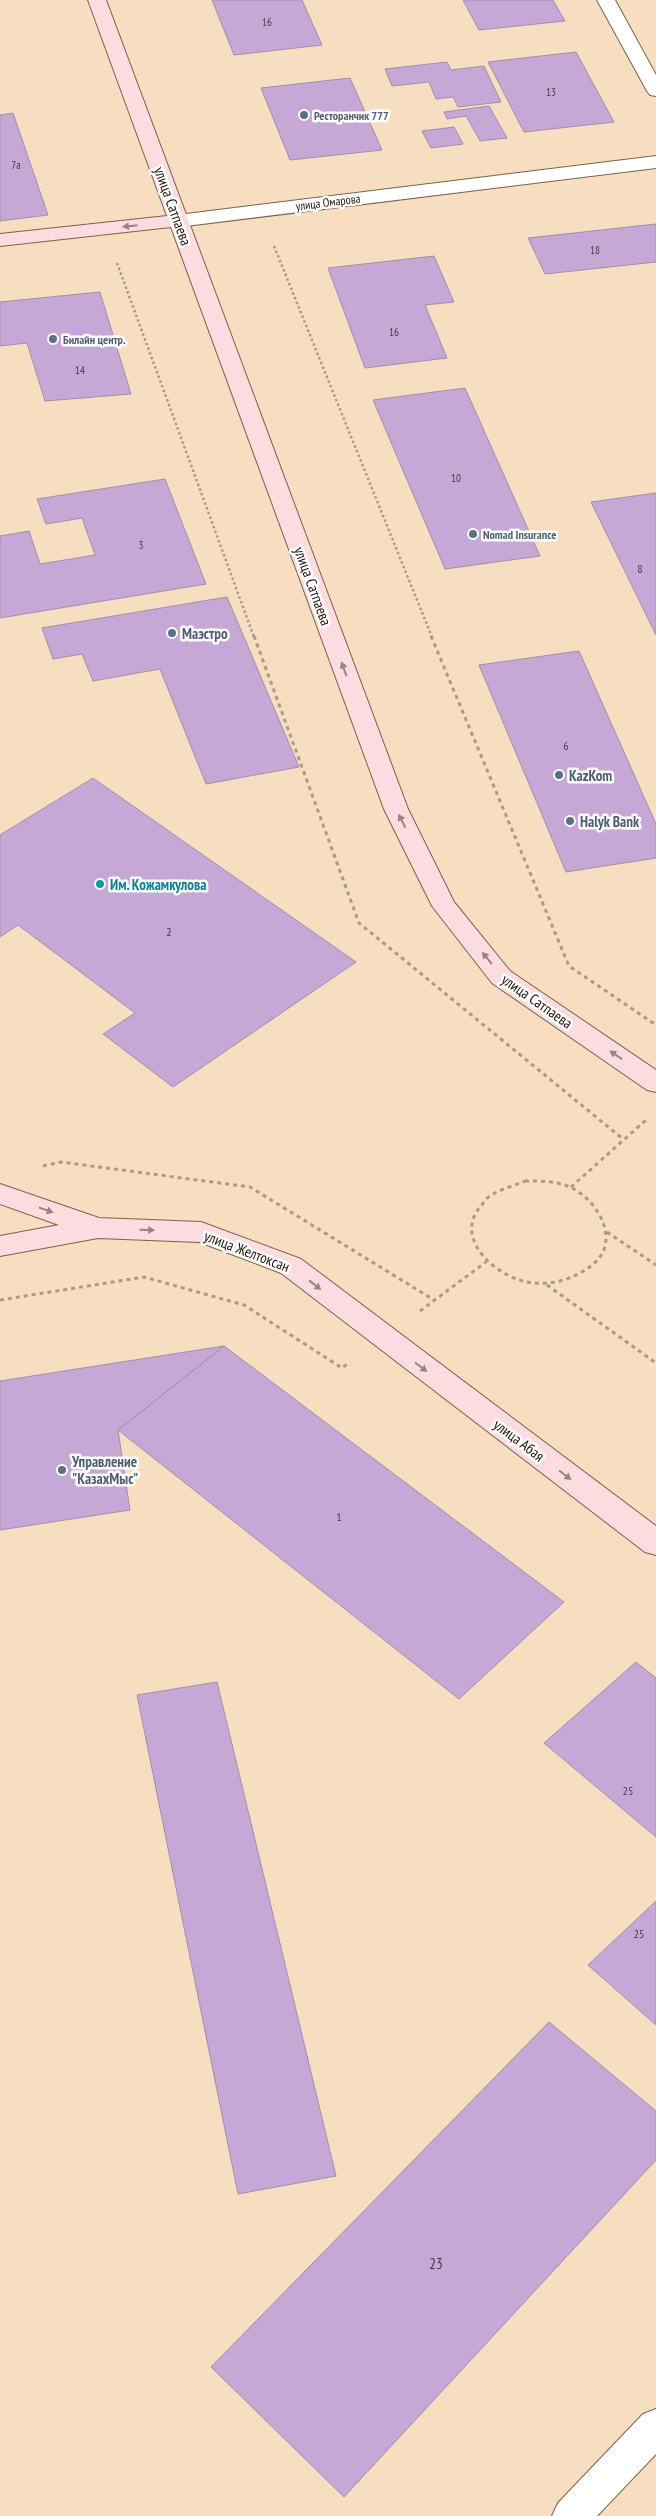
<svg xmlns="http://www.w3.org/2000/svg" width="656" height="2516" font-family="'PT Sans Narrow',sans-serif">
<style>
.building{fill:#c5a8d5;stroke:#a18eab}
.lines{fill:none;stroke-linecap:round;stroke-linejoin:round}
.service-casing{stroke:#796349;stroke-width:2}
.minor-casing{stroke:#796349;stroke-width:2}
.tertiary-casing{stroke:#796349;stroke-width:2}
.secondary-casing{stroke:#796349;stroke-width:2}
.path-far1{stroke:#ae9a83;stroke-width:2.5;stroke-dasharray:2.5 2.5;stroke-linecap:butt}
.path{stroke:#ae9a83;stroke-width:3;stroke-dasharray:4 4;stroke-linecap:butt}
.service{fill:#fff;fill-rule:evenodd}
.minor{fill:#fff;fill-rule:evenodd}
.tertiary{fill:#fff;fill-rule:evenodd}
.secondary{fill:#fbdce0;fill-rule:evenodd}
.oneway{fill:#988380}
.service-dot{fill:#5c6f8a;stroke:#fff;stroke-width:2}
.culture-dot{fill:#0f9aa8;stroke:#fff;stroke-width:2}
.labels{text-anchor:middle;dominant-baseline:central;stroke-width:5;stroke-linejoin:round;paint-order:stroke}
.far-number-label{font-size:11px;fill:#483a3e}
.far-service-label{font-size:12px;font-weight:bold;fill:#4e5e75;stroke:#fff;text-anchor:start}
.far-street-label{font-size:12px;fill:#1f160b;stroke:#fff}
.number-label{font-size:12px;fill:#483a3e}
.street-label{font-size:15px;fill:#1f160b;stroke:#fff}
.service-label{font-size:15px;font-weight:bold;fill:#4e5e75;stroke:#fff;text-anchor:start}
.culture-label{font-size:15px;font-weight:bold;fill:#0d838f;stroke:#fff;text-anchor:start}
.near-number-label{font-size:15px;fill:#483a3e}
</style>
<rect width="100%" height="100%" fill="#f7dec1"/>
<!-- building -->
<g class="building">
<path d="M212,0H302L322,45L234,55Z"/>
<path d="M463,0H553L565,21L479,30Z"/>
<path d="M576,52L614,122L524,132L488,62Z"/>
<path d="M447,62L451,70L484,66L501,102L458,107L453,97L436,99L429,82L392,86L385,69Z"/>
<path d="M350,78L382,150L290,160L261,88Z"/>
<path d="M489,106L507,138L480,141L466,116L447,119L444,112Z"/>
<path d="M13,113L48,215L0,221V115Z"/>
<path d="M454,127L463,144L431,148L422,131Z"/>
<path d="M656,224V262L545,274L528,238Z"/>
<path d="M434,256L454,302L425,305L447,358L365,368L328,268Z"/>
<path d="M100,292L131,394L45,401L27,343L0,346V302Z"/>
<path d="M465,388L540,556L445,569L373,400Z"/>
<path d="M165,479L206,584L0,618V536L29,531L40,564L95,555L82,518L46,524L37,499Z"/>
<path d="M656,493V635L591,502Z"/>
<path d="M227,597L299,767L206,784L160,669L93,681L82,654L53,659L42,628Z"/>
<path d="M579,651L656,824V858L566,872L479,665Z"/>
<path d="M93,778L356,962L173,1087L103,1034L135,1013L18,925L0,937V835Z"/>
<path d="M224,1346L564,1602L459,1699L118,1430Z"/>
<path d="M224,1346L118,1430L130,1510L0,1530V1381Z"/>
<path d="M636,1662L656,1678V1837L544,1743Z"/>
<path d="M217,1682L336,2176L238,2194L137,1695Z"/>
<path d="M656,1901V2025L588,1965Z"/>
<path d="M549,2022L656,2111V2160L344,2497L211,2367Z"/>
</g>
<g class="lines">
<!-- service casing -->
<g class="service-casing">
<path id="service" d="M656,2409V2454L597,2516H552L558,2503L643,2414Z"/>
</g>
<!-- minor casing -->
<g class="minor-casing">
<path id="minor" d="M597,0H615L656,75V96L650,95L647,91Z"/>
</g>
<!-- tertiary casing -->
<g class="tertiary-casing">
<path id="tertiary" d="M656,156V168L178,227L171,225L168,221L171,217L178,215Z"/>
</g>
<!-- secondary casing -->
<g class="secondary-casing">
<g id="secondary">
<path d="M88,0H106L408,809L454,902L510,971L656,1070V1092L647,1090L492,983L432,906L384,809L171,227L0,246V234L167,216Z"/>
<path d="M0,1184L99,1218L201,1222L301,1259L656,1526V1555L645,1552L281,1273L199,1242L98,1238L0,1256V1236L59,1225L0,1204Z"/>
</g>
</g>
<!-- path-far1 -->
<g class="path-far1">
<path d="M274,246L432,637"/>
<path d="M117,263L254,637"/>
</g>
<!-- path -->
<g class="path">
<path d="M254,636L359,923L623,1139"/>
<path d="M431,636L569,966L656,1025"/>
<path d="M43,1166L61,1162L250,1187L434,1300"/>
<path d="M525,1181C540,1181 556,1181 570,1187C598,1200 623,1242 591,1266C575,1278 555,1285 534,1283C501,1281 452,1241 480,1207C483,1204 486,1198 490,1196C500,1189 514,1186 525,1181Z"/>
<path d="M571,1187L646,1120"/>
<path d="M607,1232L656,1265"/>
<path d="M547,1285L656,1363"/>
<path d="M0,1300L144,1277L244,1305L342,1368L350,1362"/>
<path d="M420,1311L486,1262"/>
</g>
<!-- service -->
<use href="#service" class="service"/>
<!-- minor -->
<use href="#minor" class="minor"/>
<!-- tertiary -->
<use href="#tertiary" class="tertiary"/>
<!-- secondary -->
<use href="#secondary" class="secondary"/>
</g>
<!-- one-way arrows -->
<defs><path id="oneway-solid" d="M-6-.8H1V-3.2L6.5 0L1 3.2V.8H-6Z" transform="scale(1.25)"/></defs>
<g class="oneway">
<use href="#oneway-solid" transform="translate(130 226) rotate(174)"/>
<use href="#oneway-solid" transform="translate(344 669) rotate(-110)"/>
<use href="#oneway-solid" transform="translate(402 821) rotate(-117)"/>
<use href="#oneway-solid" transform="translate(487 958) rotate(-129)"/>
<use href="#oneway-solid" transform="translate(616 1055) rotate(-146)"/>
<use href="#oneway-solid" transform="translate(46 1210) rotate(19)"/>
<use href="#oneway-solid" transform="translate(147 1230) rotate(2)"/>
<use href="#oneway-solid" transform="translate(315 1285) rotate(38)"/>
<use href="#oneway-solid" transform="translate(421 1367) rotate(37)"/>
<use href="#oneway-solid" transform="translate(565 1475) rotate(37)"/>
</g>
<!-- markers -->
<g class="service-dot">
<circle cx="304" cy="115" r="5"/>
<circle cx="53" cy="339" r="5"/>
<circle cx="473" cy="534" r="5"/>
<circle cx="172" cy="633" r="5"/>
<circle cx="559" cy="775" r="5"/>
<circle cx="570" cy="821" r="5"/>
<circle cx="62" cy="1470" r="5"/>
</g>
<circle class="culture-dot" cx="100" cy="884" r="5"/>
<g class="labels">
<!-- far-number labels -->
<g class="far-number-label">
<text x="267" y="22">16</text>
<text x="551" y="92">13</text>
<text x="16" y="165">7а</text>
<text x="595" y="250">18</text>
<text x="394" y="332">16</text>
<text x="80" y="370">14</text>
<text x="456" y="478">10</text>
<text x="141" y="545">3</text>
</g>
<!-- far-service labels -->
<g class="far-service-label">
<text x="314" y="115">Ресторанчик 777</text>
<text x="63" y="339">Билайн центр.</text>
<text x="483" y="534">Nomad Insurance</text>
</g>
<!-- far-street labels -->
<g class="far-street-label">
<text transform="translate(328 202) rotate(-7)">улица Омарова</text>
</g>
<!-- number labels -->
<g class="number-label">
<text x="640" y="568">8</text>
<text x="566" y="745">6</text>
<text x="169" y="931">2</text>
<text x="339" y="1516">1</text>
<text x="628" y="1790">25</text>
<text x="639" y="1933">25</text>
</g>
<!-- street labels -->
<g class="street-label">
<text transform="translate(173 206) rotate(70)">улица Сатпаева</text>
<text transform="translate(313 586) rotate(70)">улица Сатпаева</text>
<text transform="translate(537 1001) rotate(35)">улица Сатпаева</text>
<text transform="translate(247 1251) rotate(21)">улица Желтоксан</text>
<text transform="translate(519 1440) rotate(37)">улица Абая</text>
</g>
<!-- service labels -->
<g class="service-label">
<text x="182" y="633">Маэстро</text>
<text x="569" y="775">KazKom</text>
<text x="580" y="821">Halyk Bank</text>
<text x="72" y="1461">Управление<tspan x="72" dy="17">"КазахМыс"</tspan></text>
</g>
<!-- culture labels -->
<g class="culture-label">
<text x="110" y="884">Им. Кожамкулова</text>
</g>
<!-- near-number labels -->
<g class="near-number-label">
<text x="436" y="2263">23</text>
</g>
</g>
</svg>
